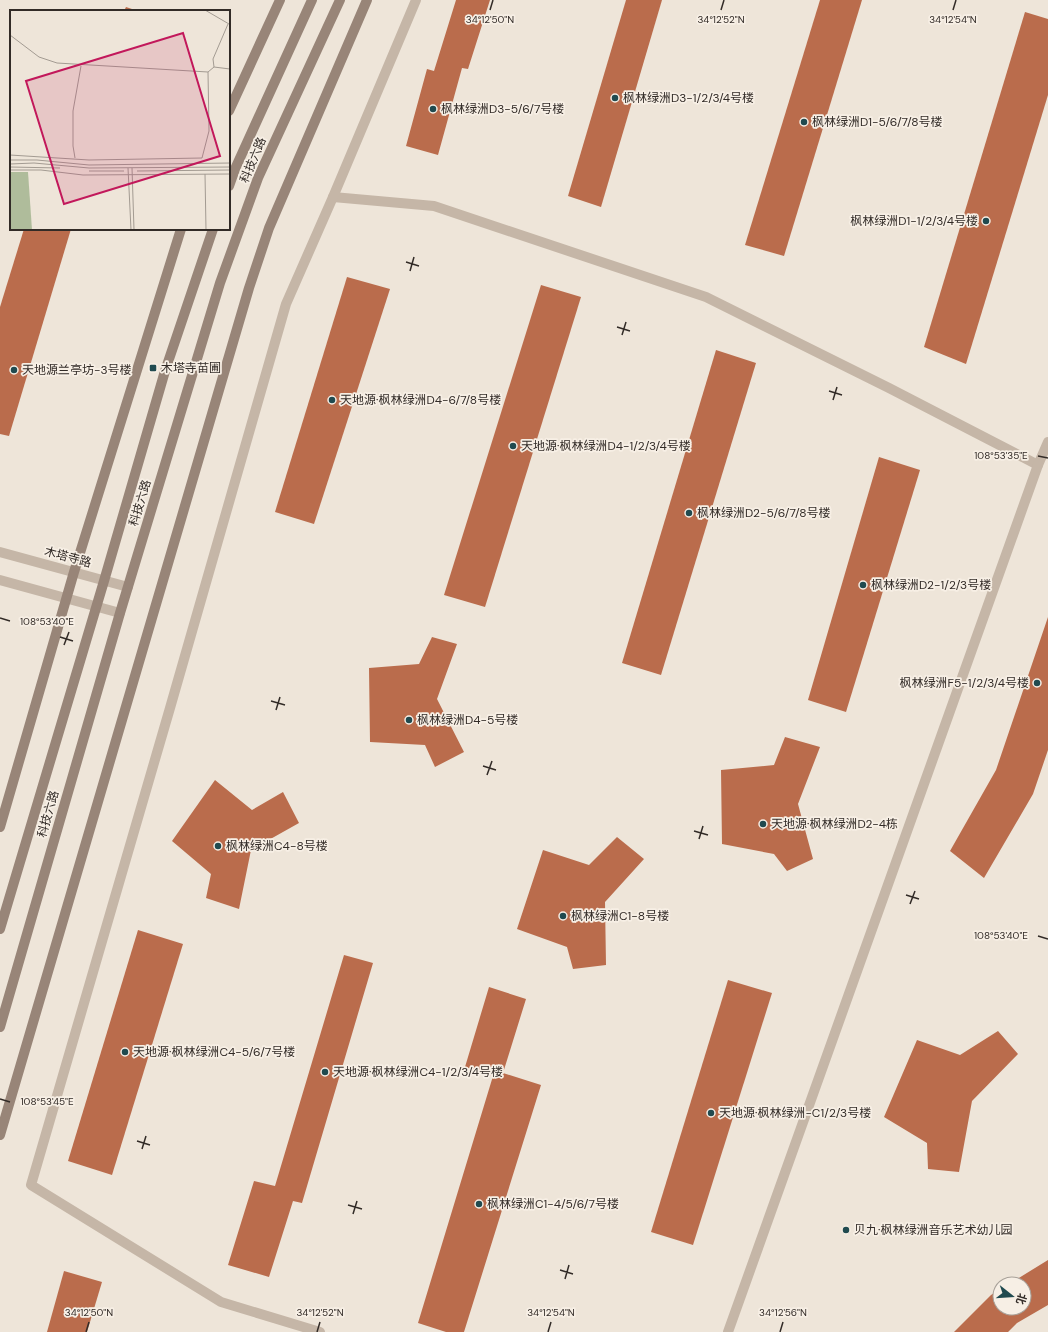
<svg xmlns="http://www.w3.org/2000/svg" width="1048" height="1332" font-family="'DM Sans','Noto Sans SC',sans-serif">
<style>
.building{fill:#ba6c4c}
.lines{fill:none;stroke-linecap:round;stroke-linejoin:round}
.minor{stroke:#c5b6a7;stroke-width:10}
.tertiary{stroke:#c5b6a7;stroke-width:10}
.secondary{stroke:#988578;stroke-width:10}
.ticks{fill:none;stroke:#322b27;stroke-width:1.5}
.poi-dot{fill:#204a4f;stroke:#f7efe5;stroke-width:1.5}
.labels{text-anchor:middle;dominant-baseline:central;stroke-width:3.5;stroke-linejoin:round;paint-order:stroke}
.poi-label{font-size:12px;fill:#322b27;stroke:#f7efe5;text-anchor:start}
.street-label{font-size:12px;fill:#322b27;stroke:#f7efe5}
.inset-road{fill:none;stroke:#a39b92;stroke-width:1}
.view{fill:#c2185b;fill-opacity:0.15;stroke:#c2185b;stroke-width:2}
.inset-edge{fill:none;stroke:#322b27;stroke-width:2}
.ticks-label{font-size:10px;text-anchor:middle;fill:#322b27;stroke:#f7efe5;stroke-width:3.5;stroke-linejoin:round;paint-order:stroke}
</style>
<rect width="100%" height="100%" fill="#eee5d9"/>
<!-- building -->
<g class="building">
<path d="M456,0H490L468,69L462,68L438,155L406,146L427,69L434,71Z"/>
<path d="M626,0H662L601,207L568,196Z"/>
<path d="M820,0H862L784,256L745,245Z"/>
<path d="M126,7L138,11H124Z"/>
<path d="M1025,12L1048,19V95L966,364L924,347Z"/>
<path d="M24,229H71L9,436L0,434V307Z"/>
<path d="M347,277L390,289L314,524L275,512Z"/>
<path d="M541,285L581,297L485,607L444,595Z"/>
<path d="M716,350L756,363L661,675L622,663Z"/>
<path d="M879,457L920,470L846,712L808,700Z"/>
<path d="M1048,617V750L1033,794L984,878L950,851L996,770Z"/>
<path d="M432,637L457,644L437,699L464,752L435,767L425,745L370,742L369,668L419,664Z"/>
<path d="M785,737L820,747L798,804L813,859L787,871L774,854L722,844L721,770L774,765Z"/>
<path d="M215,780L252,810L283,792L299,823L251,850L239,909L206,898L211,874L172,841Z"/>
<path d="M617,837L644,859L605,902L606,965L573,969L567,947L517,929L543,850L589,865Z"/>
<path d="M138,930L183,944L112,1175L68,1161Z"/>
<path d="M344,955L373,963L302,1203L293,1201L269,1277L228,1265L254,1181L275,1186Z"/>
<path d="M728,980L772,993L693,1245L651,1232Z"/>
<path d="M489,987L526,999L503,1073L541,1085L464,1332H446L418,1323L493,1076L465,1067Z"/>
<path d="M998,1031L1018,1054L972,1101L959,1172L928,1169L927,1143L884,1117L917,1040L960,1055Z"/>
<path d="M1048,1260V1305L1017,1323L1008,1332H954L991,1295L1000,1289V1308H1024V1284H1009Z"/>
<path d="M64,1271L102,1282L87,1332H47Z"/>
</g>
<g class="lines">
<!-- minor -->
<g class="minor">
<path d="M333,197L434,206L706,297L889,388L1038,465"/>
<path d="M320,1332L221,1302L31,1185L170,708L286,304L333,197L416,0"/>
<path d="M728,1332L1038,465L1048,442"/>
</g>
<!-- tertiary -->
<g class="tertiary">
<path d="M0,552L128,587"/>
<path d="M0,580L120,613"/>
</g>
<!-- secondary -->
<g class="secondary">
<path d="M229,111L280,0"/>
<path d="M229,186L235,169L312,0"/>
<path d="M0,827L74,572L181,229"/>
<path d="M0,929L104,581L165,371L213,229"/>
<path d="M0,1027L120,613L220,283L258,178L340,0"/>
<path d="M0,1135L249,288L269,228L367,0"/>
</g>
</g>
<!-- ticks -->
<path class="ticks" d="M490,10L493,0M721,10L724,0M953,10L956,0M406,262L419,266M410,271L414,257M617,327L630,331M622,335L626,322M829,391L842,395M833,400L837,387M1038,456L1048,458M0,618L10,621M60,637L73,641M64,645L69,632M271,701L285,705M276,710L280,697M483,766L496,770M487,775L492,761M694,831L708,835M699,839L703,826M906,895L919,899M910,904L915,891M1038,936L1048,939M0,1099L10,1102M137,1141L150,1145M142,1149L146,1136M348,1205L362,1209M353,1214L357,1201M560,1270L573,1274M565,1279L569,1265M86,1332L89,1322M317,1332L320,1322M548,1332L551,1322M780,1332L783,1322"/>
<!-- markers -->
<g class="poi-dot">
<circle cx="615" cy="98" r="4"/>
<circle cx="433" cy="109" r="4"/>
<circle cx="804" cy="122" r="4"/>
<circle cx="986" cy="221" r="4"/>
<rect x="149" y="364" width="8" height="8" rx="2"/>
<circle cx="14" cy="370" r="4"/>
<circle cx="332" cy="400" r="4"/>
<circle cx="513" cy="446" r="4"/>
<circle cx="689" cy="513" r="4"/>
<circle cx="863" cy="585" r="4"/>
<circle cx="1037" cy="683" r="4"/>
<circle cx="409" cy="720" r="4"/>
<circle cx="763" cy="824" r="4"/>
<circle cx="218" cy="846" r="4"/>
<circle cx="563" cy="916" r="4"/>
<circle cx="125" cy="1052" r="4"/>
<circle cx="325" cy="1072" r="4"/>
<circle cx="711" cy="1113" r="4"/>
<circle cx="479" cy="1204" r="4"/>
<circle cx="846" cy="1230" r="4"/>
</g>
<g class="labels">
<!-- poi labels -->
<g class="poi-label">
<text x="623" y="98">枫林绿洲D3-1/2/3/4号楼</text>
<text x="441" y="109">枫林绿洲D3-5/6/7号楼</text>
<text x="812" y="122">枫林绿洲D1-5/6/7/8号楼</text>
<text x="978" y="221" text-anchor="end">枫林绿洲D1-1/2/3/4号楼</text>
<text x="161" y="368">木塔寺苗圃</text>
<text x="22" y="370">天地源兰亭坊-3号楼</text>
<text x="340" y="400">天地源·枫林绿洲D4-6/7/8号楼</text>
<text x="521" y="446">天地源·枫林绿洲D4-1/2/3/4号楼</text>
<text x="697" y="513">枫林绿洲D2-5/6/7/8号楼</text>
<text x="871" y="585">枫林绿洲D2-1/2/3号楼</text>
<text x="1029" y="683" text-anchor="end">枫林绿洲F5-1/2/3/4号楼</text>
<text x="417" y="720">枫林绿洲D4-5号楼</text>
<text x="771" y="824">天地源·枫林绿洲D2-4栋</text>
<text x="226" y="846">枫林绿洲C4-8号楼</text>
<text x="571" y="916">枫林绿洲C1-8号楼</text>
<text x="133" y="1052">天地源·枫林绿洲C4-5/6/7号楼</text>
<text x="333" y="1072">天地源·枫林绿洲C4-1/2/3/4号楼</text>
<text x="719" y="1113">天地源·枫林绿洲-C1/2/3号楼</text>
<text x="487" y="1204">枫林绿洲C1-4/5/6/7号楼</text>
<text x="854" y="1230">贝九·枫林绿洲音乐艺术幼儿园</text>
</g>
<!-- street labels -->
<g class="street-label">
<text transform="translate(253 160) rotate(-67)">科技六路</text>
<text transform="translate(140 503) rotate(-73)">科技六路</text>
<text transform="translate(68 557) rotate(15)">木塔寺路</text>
<text transform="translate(48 814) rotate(-74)">科技六路</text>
</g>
</g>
<!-- overview -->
<g transform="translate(10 10)">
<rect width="220" height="220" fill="#eee5d9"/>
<path d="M0,162H18L22,220H0Z" fill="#afbc9b"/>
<path class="inset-road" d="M195,0L219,14M0,25L29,47L47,53L198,62L204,57L220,59M204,57L203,49L218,14M0,145L79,150L192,148L199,121L198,62M65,148L63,136V101L71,56M0,150H27L79,155L220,153M0,154L24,153L79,158L220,157M0,157L50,158M118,158L121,220M122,158L124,220M0,160H31L73,165L220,164M79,161H114M127,161L220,160M195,164L196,220"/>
<path class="view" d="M173,23L210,146L54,194L16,71Z"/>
<rect width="220" height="220" class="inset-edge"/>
</g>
<g class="ticks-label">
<text x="490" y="23">34°12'50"N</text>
<text x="721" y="23">34°12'52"N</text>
<text x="953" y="23">34°12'54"N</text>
<text x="1001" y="459">108°53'35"E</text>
<text x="47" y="625">108°53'40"E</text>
<text x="1001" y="939">108°53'40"E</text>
<text x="47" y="1105">108°53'45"E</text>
<text x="89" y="1316">34°12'50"N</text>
<text x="320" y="1316">34°12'52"N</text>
<text x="551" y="1316">34°12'54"N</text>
<text x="783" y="1316">34°12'56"N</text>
</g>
<!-- north arrow -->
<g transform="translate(1012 1296) rotate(107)"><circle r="19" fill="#f7efe5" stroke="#a8a199"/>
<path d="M0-3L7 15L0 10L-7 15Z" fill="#204a4f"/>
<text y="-6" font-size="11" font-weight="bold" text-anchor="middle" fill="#322b27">北</text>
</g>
</svg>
